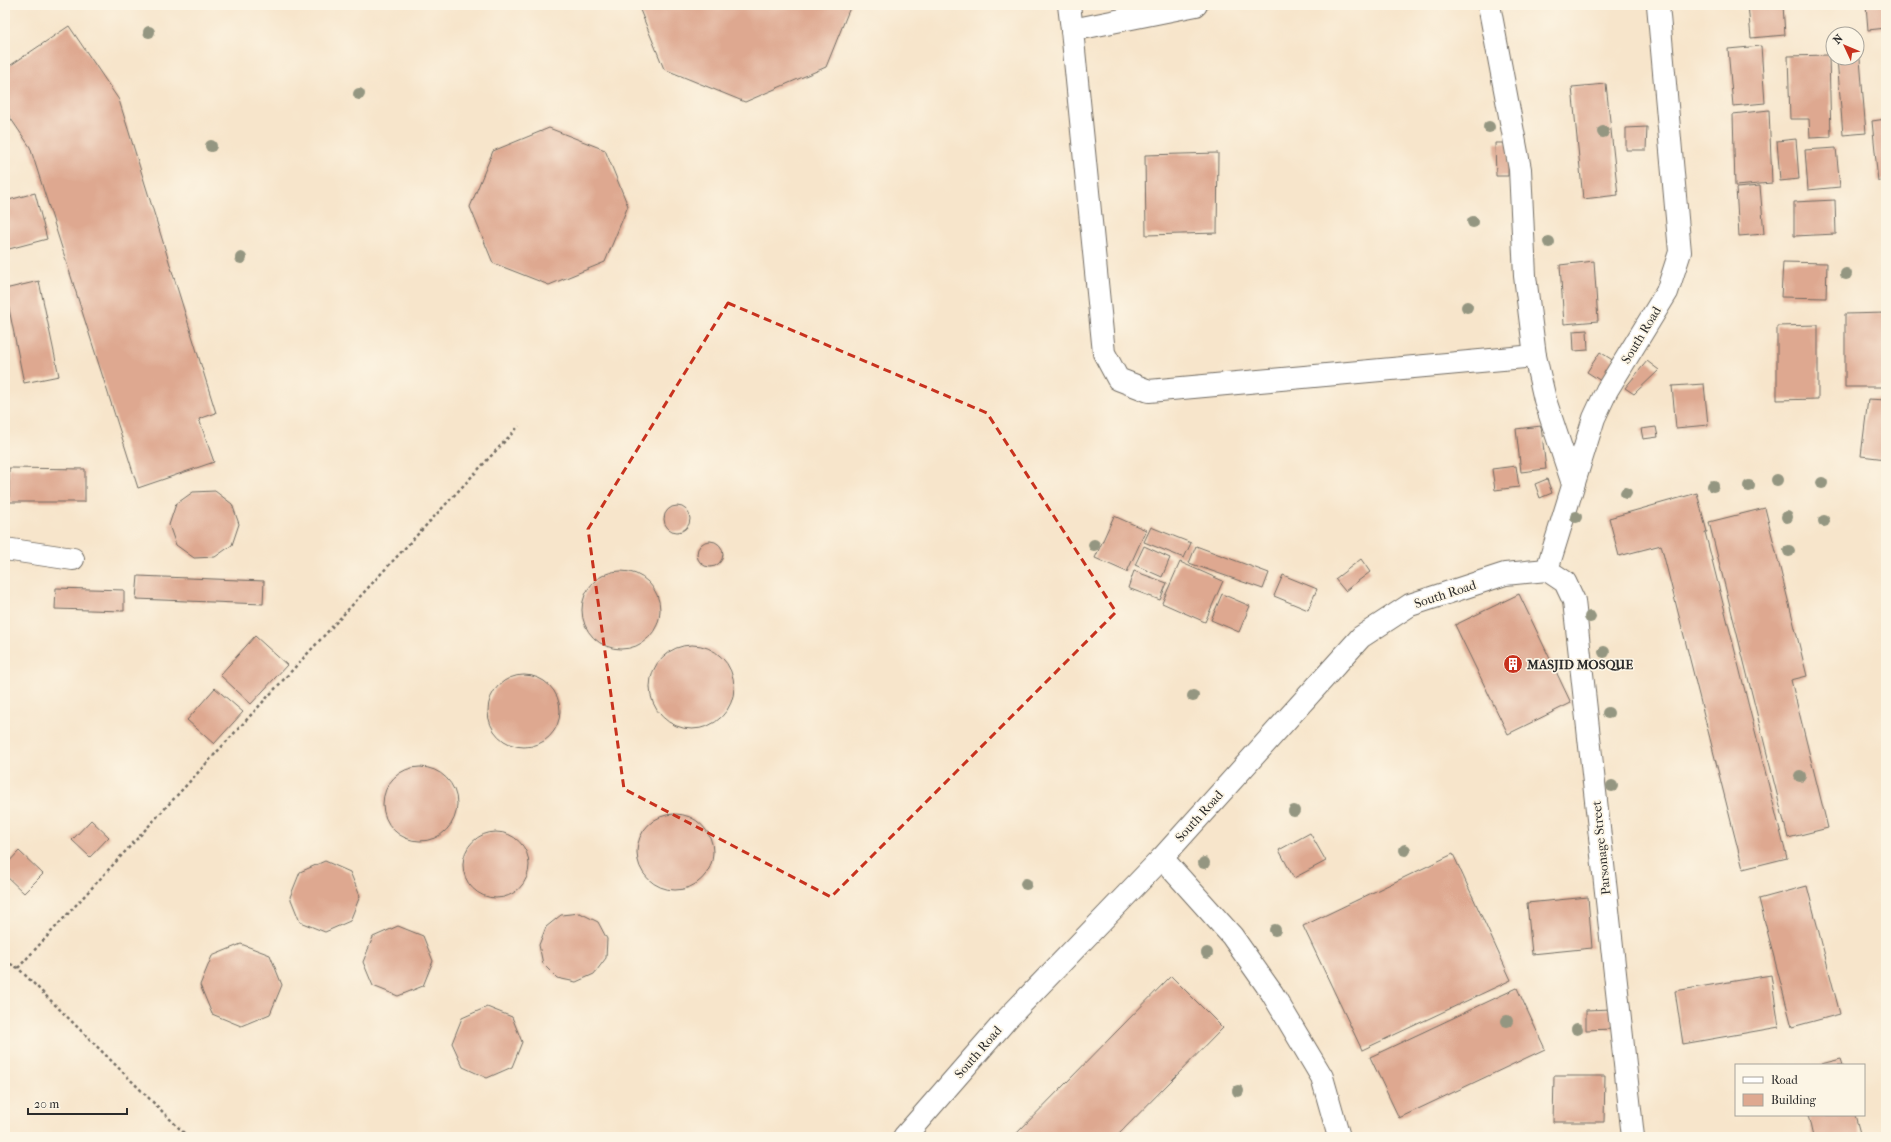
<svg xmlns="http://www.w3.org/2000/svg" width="1891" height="1142" font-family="'IM FELL French Canon',serif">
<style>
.building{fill:#dea890}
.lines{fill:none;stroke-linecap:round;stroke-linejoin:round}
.minor-casing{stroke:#726c63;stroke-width:24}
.path{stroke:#726c63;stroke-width:2.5;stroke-dasharray:3 3;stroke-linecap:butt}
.minor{stroke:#fff;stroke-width:22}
.tree{fill:#949681}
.marked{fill:none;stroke:#c8321e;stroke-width:3;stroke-dasharray:8 5;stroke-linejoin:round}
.labels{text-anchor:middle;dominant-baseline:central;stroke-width:3.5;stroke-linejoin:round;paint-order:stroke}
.street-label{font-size:13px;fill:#2b2b2b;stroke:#fcf5e5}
.poi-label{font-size:13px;font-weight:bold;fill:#2b2b2b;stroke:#fcf5e5;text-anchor:start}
</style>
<rect width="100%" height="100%" fill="#fcf5e5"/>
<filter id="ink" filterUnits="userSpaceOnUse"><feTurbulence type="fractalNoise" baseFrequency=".025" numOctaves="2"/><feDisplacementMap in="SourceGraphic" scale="8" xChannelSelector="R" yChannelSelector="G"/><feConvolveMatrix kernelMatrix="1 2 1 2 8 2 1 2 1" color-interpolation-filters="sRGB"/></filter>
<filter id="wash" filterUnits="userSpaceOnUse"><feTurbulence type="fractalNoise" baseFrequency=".012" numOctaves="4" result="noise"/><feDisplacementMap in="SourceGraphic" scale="16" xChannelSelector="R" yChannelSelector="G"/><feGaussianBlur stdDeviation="0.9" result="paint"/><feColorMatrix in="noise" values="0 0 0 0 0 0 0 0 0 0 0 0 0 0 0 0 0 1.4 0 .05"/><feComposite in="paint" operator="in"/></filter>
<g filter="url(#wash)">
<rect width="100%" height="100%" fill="#f7e5cb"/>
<g id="blocks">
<!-- building -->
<g class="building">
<path d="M638,5H851L826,67L745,102L664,69Z"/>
<path d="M1748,5H1783L1785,35L1751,38Z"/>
<path d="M1866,5H1886V28L1868,30Z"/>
<path d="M69,26L119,100L216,413L199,419L214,462L138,488L30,147L5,110V69Z"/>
<path d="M1761,46L1765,103L1733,106L1728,49Z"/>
<path d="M1857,47H1859L1866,133L1843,135L1837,58H1857Z"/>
<path d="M1829,55L1831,137L1810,138L1809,119H1790L1788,56Z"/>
<path d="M1606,84L1618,195L1583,199L1572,87Z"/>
<path d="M1769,110L1772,183L1735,186L1733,114Z"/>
<path d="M1886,119V180L1878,181L1872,121Z"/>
<path d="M1647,127L1646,150H1626V128Z"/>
<path d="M549,128L605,150L628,206L605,262L549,285L493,263L470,207L493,151Z"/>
<path d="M1796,139L1799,179L1780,181L1777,141Z"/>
<path d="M1495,143H1509L1508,176H1496Z"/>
<path d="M1836,148L1840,187L1808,190L1805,150Z"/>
<path d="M1218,153L1217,233L1146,235L1145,155Z"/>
<path d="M1760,186L1764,234L1739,236L1736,188Z"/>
<path d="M35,193L47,239L9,249L5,233V201Z"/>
<path d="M1835,200L1836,234L1794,236V202Z"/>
<path d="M1594,261L1598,321L1564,324L1560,265Z"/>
<path d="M1783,262L1827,263L1826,298L1781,297Z"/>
<path d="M39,281L59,376L24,383L5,289Z"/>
<path d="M1886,313V387H1845V314Z"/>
<path d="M1818,325V399L1777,400V326Z"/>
<path d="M1587,330L1588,350L1574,351L1573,331Z"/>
<path d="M1600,352L1614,361L1601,381L1587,372Z"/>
<path d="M1647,361L1659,370L1634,394L1625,388Z"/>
<path d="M1704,384L1708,425L1676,428L1672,386Z"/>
<path d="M1868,399L1886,400V459L1861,456Z"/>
<path d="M1541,426L1546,469L1521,472L1516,429Z"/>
<path d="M1656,427L1658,437L1643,439L1641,429Z"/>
<path d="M1516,466L1519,487L1495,490L1492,469Z"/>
<path d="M9,468L85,469V502H9Z"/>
<path d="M1547,479L1552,493L1540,498L1535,484Z"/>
<path d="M215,491L232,504L239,524L232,545L215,557L194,558L176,545L169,525L176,504L193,492Z"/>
<path d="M1697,493L1707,532H1705L1787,858L1743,869L1661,545L1619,556L1609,518Z"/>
<circle cx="677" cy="519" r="13"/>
<path d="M1765,508L1807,676L1791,680L1828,828L1788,838L1709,522Z"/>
<path d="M1114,516L1146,530L1127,572L1095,558Z"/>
<path d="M1151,527L1191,543L1184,558L1144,542Z"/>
<circle cx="710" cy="554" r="13"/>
<path d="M1144,546L1170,558L1162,577L1135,565Z"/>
<path d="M1196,546L1269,573L1263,589L1189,563Z"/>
<path d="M1361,559L1370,572L1345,591L1335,579Z"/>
<path d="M1180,562L1223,581L1205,622L1162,603Z"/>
<circle cx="621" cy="610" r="39"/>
<path d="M1134,571L1167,583L1160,600L1128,588Z"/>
<path d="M1283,575L1317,589L1308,610L1274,596Z"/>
<path d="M138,576L264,581L263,604L136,599Z"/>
<path d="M56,588L124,590V611L55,609Z"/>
<path d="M1222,594L1250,606L1239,632L1211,620Z"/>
<path d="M1519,594L1571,703L1508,734L1455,625Z"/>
<path d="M255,636L287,665L251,704L220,675Z"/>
<circle cx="692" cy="687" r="42"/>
<circle cx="524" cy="711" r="36"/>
<path d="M215,688L243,712L214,744L187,720Z"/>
<circle cx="420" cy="804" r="37"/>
<circle cx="675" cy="852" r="38"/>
<path d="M91,820L109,837L90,857L72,840Z"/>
<circle cx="496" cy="865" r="33"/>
<path d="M1310,833L1326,861L1294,878L1279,850Z"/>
<path d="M19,851L43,874L24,893L5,875V866Z"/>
<path d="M1453,854L1511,980L1362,1050L1303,926Z"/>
<path d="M325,861L350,872L360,896L350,921L325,932L300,922L290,897L300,872Z"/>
<path d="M1807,886L1840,1014L1792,1027L1759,899Z"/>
<path d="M1588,897L1592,948L1532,954L1527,903Z"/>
<path d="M580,913L598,922L607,939L606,958L594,974L576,982L557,978L543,964L539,945L546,927L561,915Z"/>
<path d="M398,926L423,936L433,961L423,986L398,996L373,986L363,962L373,937Z"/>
<path d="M241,944L270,955L282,985L270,1014L241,1026L212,1014L200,985L212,956Z"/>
<path d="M1771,975L1779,1027L1683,1044L1675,991Z"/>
<path d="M1171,976L1223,1028L1116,1137H1013Z"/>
<path d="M1517,988L1545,1049L1399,1118L1370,1057Z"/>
<path d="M487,1007L512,1017L522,1042L512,1067L487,1078L463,1067L452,1043L462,1018Z"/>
<path d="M1613,1009V1029L1586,1030V1010Z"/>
<path d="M1841,1059L1843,1065H1821V1064Z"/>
<path d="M1554,1076H1605L1604,1122H1553Z"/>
<path d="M1808,1115H1855L1861,1137H1813Z"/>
</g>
</g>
</g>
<g filter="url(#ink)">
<use href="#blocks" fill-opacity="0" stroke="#726c63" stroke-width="1"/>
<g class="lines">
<!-- minor casing -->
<g class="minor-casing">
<g id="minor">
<path d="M1069,5L1072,30"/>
<path d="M1196,5L1072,30L1104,353L1118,379L1149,391L1535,356"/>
<path d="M1489,5L1520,169L1525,276L1535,356L1545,400L1573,484"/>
<path d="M5,549L73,559"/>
<path d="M1547,570L1594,418L1607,390L1667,292L1680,252L1658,5"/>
<path d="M1547,570L1565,582L1574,601L1633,1137"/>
<path d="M1162,858L1232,936L1272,993L1322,1077L1339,1137"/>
<path d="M904,1137L1006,1020L1162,858L1361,637L1410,605L1505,574L1547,570"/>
</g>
</g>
<!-- path -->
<g class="path">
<path d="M5,961L18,968L188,1137"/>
<path d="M18,968L390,564L519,426"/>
</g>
<!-- minor -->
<use href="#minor" class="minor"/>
</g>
<!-- trees -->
<g class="tree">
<circle cx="149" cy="32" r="6"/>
<circle cx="359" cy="94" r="6"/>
<circle cx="1489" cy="127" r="6"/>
<circle cx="1603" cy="132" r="6"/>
<circle cx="211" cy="146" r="6"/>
<circle cx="1473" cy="222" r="6"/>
<circle cx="1549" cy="242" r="6"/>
<circle cx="241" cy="258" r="6"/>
<circle cx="1846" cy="274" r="6"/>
<circle cx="1467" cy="307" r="6"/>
<circle cx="1777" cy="480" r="6"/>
<circle cx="1822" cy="483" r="6"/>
<circle cx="1713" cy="486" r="6"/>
<circle cx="1749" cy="486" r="6"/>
<circle cx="1626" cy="493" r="6"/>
<circle cx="1576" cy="517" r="6"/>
<circle cx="1787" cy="517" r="6"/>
<circle cx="1824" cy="521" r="6"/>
<circle cx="1094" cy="545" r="6"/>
<circle cx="1789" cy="551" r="6"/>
<circle cx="1590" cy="617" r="6"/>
<circle cx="1604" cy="652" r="6"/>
<circle cx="1193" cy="696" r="6"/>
<circle cx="1608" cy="713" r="6"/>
<circle cx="1800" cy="776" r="6"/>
<circle cx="1612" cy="786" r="6"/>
<circle cx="1294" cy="811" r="6"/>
<circle cx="1405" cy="850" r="6"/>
<circle cx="1204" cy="863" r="6"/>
<circle cx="1026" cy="884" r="6"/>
<circle cx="1275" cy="930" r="6"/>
<circle cx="1207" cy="953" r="6"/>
<circle cx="1507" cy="1021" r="6"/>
<circle cx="1577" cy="1029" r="6"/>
<circle cx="1238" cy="1091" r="6"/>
</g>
</g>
<!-- marked area -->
<path class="marked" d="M728,303L987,413L1116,612L831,897L624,789L588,529Z"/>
<!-- icons -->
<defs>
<g id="building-disc" transform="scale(1)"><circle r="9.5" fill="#c8321e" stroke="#fcf5e5"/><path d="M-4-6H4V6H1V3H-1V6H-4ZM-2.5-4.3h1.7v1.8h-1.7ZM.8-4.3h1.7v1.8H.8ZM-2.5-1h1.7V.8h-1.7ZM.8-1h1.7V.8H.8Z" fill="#fff"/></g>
</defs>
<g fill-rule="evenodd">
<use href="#building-disc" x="1513" y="664"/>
</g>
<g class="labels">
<!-- street labels -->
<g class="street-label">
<text transform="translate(1641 335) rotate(-59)">South Road</text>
<text transform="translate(1445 594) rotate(-18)">South Road</text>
<text transform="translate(1199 816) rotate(-48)">South Road</text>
<text transform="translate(1601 848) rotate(-96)">Parsonage Street</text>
<text transform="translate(978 1052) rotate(-49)">South Road</text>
</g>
<!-- poi labels -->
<g class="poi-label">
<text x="1527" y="664">MASJID MOSQUE</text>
</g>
</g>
<!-- margin -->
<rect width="1891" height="1142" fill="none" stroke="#fcf5e5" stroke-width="20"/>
<!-- legend -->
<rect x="1735" y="1064" width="130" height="52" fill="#fcf5e5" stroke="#a8a49b"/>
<rect x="1743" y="1077" width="20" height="6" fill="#ffffff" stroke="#a8a49b"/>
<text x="1771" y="1084" font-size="12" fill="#2b2b2b">Road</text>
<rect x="1743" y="1094" width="20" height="12" fill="#dea890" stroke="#a8a49b"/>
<text x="1771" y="1104" font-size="12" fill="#2b2b2b">Building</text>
<!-- north arrow -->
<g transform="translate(1845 46) rotate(314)"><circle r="19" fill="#fcf5e5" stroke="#a8a49b"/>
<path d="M0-3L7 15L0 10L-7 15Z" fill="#c8321e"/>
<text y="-6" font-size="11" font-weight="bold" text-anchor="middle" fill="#2b2b2b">N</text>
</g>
<!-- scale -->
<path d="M28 1108v6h99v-6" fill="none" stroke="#2b2b2b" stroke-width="2"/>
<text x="34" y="1108" font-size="12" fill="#2b2b2b" stroke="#fcf5e5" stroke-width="3" paint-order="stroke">20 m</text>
</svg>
